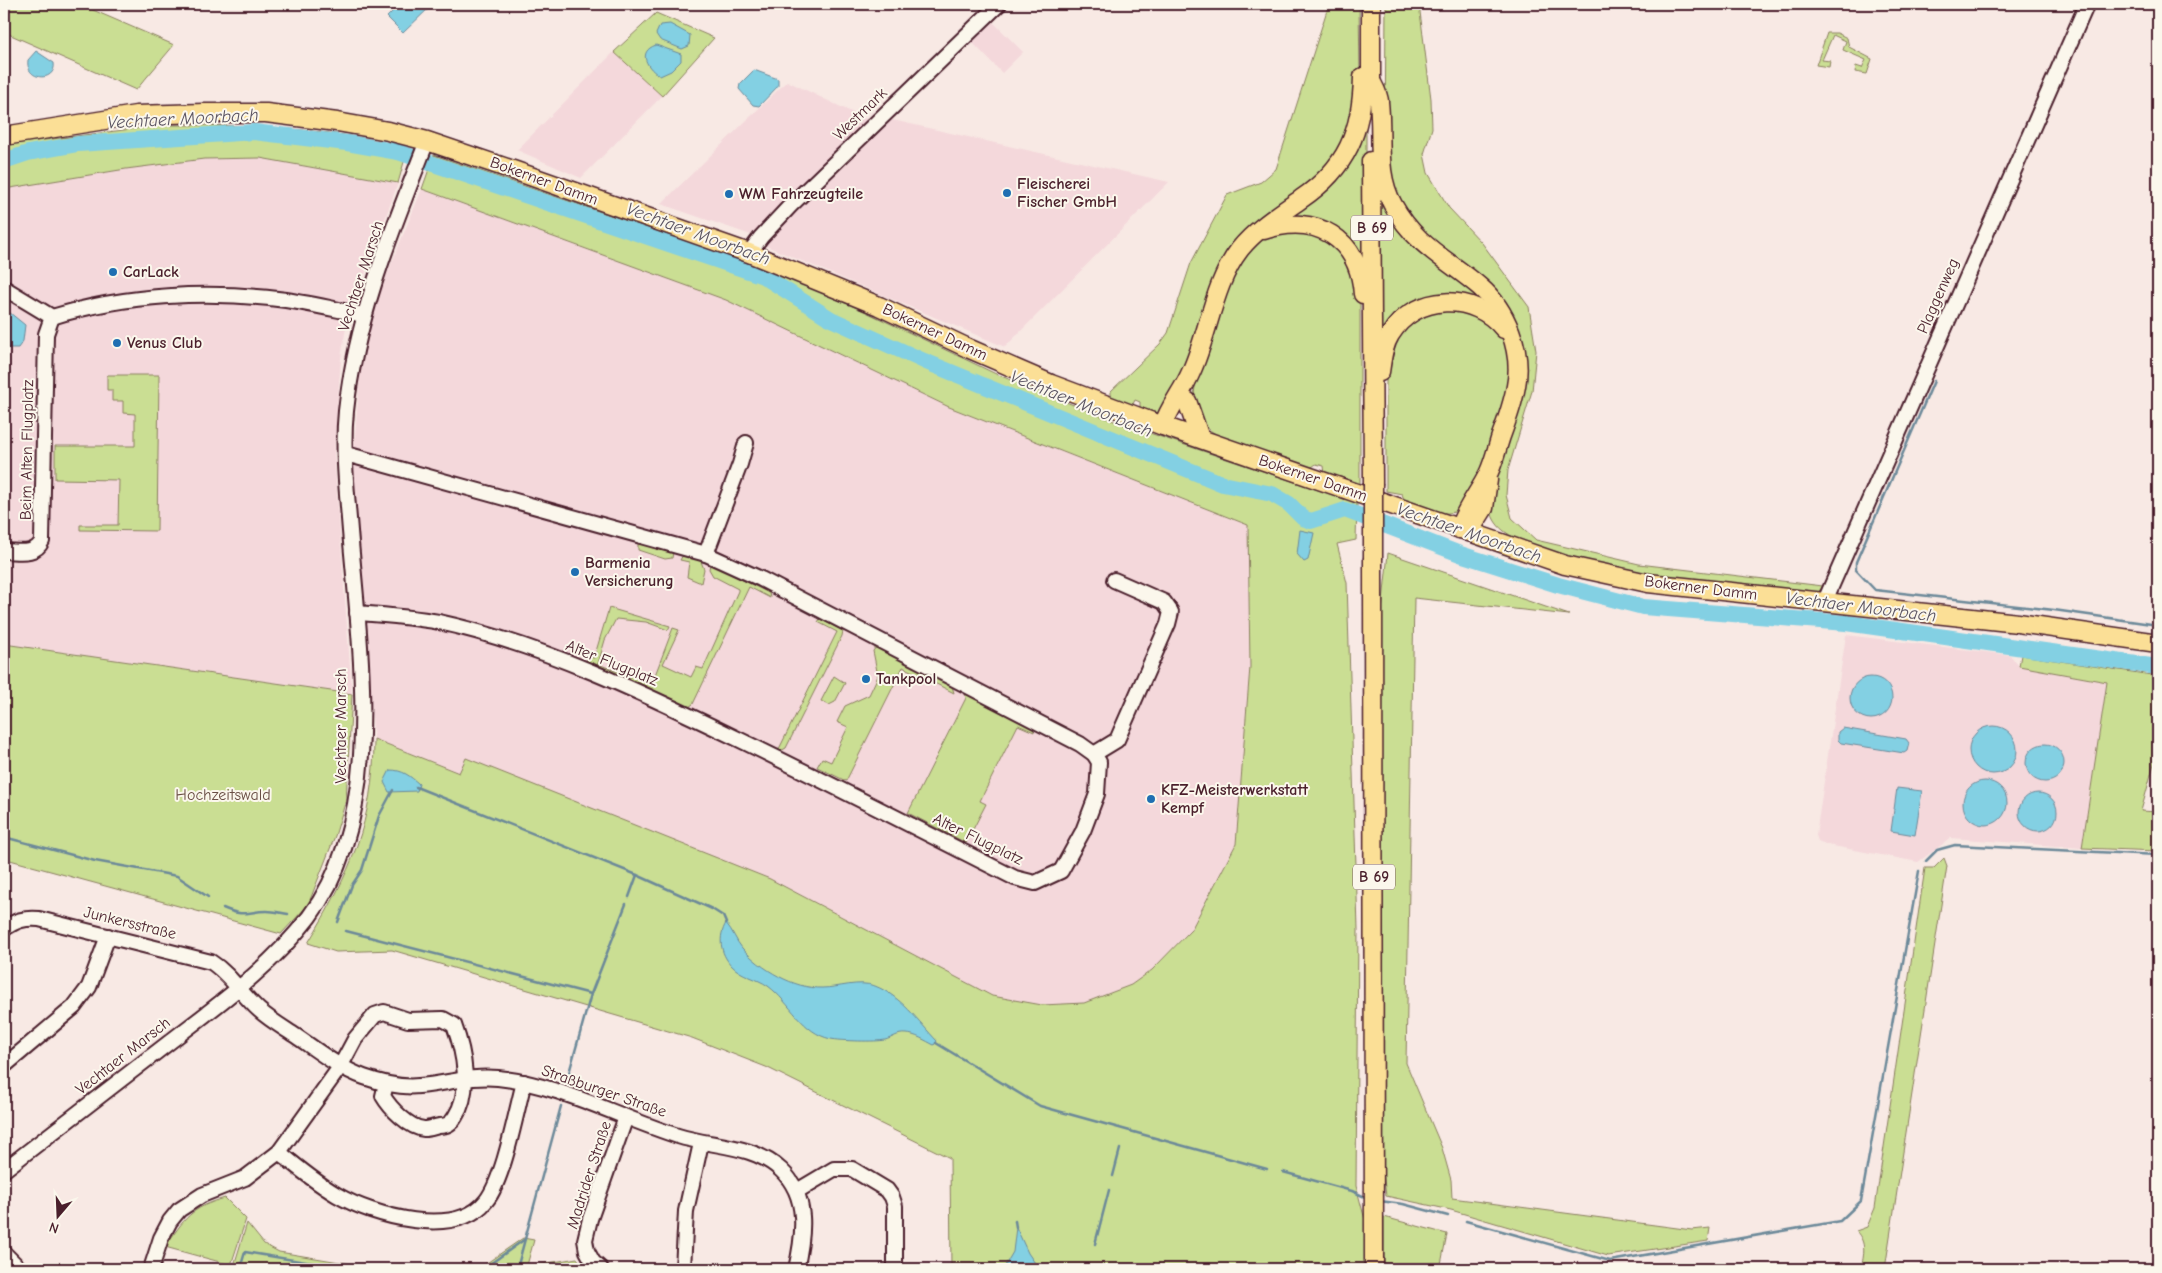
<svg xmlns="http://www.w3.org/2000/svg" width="2162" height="1273" font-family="'Comic Neue',sans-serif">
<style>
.built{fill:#f4d8db}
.green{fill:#cade93;stroke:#8a7e5f}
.water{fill:#83d0e3;stroke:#6c8999}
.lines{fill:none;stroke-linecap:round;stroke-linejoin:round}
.stream{stroke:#6c8999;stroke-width:2.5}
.river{stroke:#83d0e3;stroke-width:16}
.minor-casing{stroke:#4a1f2b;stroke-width:18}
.major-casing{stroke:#4a1f2b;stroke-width:21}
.minor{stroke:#fbf7ec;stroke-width:14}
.major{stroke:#fbdf96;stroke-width:18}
.major-bridge-casing{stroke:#4a1f2b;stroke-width:21;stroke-linecap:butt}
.major-bridge{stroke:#fbdf96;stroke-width:18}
.poi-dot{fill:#1f6fb2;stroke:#fbf7ec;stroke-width:2}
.labels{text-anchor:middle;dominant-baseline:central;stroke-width:4;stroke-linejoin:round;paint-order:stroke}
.shield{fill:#fbf7ec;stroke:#7f6065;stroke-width:1}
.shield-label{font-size:15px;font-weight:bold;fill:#4a1f2b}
.street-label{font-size:16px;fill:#4a1f2b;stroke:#fbf7ec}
.poi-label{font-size:16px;font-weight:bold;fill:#4a1f2b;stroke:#fbf7ec;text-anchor:start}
.park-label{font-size:16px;fill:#6a4f45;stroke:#fbf7ec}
.water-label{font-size:18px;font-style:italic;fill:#5b5462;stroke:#fbf7ec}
</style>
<rect width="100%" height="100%" fill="#f8e9e4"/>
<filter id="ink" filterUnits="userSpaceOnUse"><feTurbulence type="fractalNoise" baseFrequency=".02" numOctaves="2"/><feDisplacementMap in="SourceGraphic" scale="10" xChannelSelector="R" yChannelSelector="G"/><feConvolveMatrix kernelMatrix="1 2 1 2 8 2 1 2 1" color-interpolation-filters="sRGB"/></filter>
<g filter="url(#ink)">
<!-- built -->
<g class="built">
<path d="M993,22L1023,52L1002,73L972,42Z"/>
<path d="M614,52L662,96L581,178L517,150Z"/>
<path d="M787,81L870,121L751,235L661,204Z"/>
<path d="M888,119L1169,182L1005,347L764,245L767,236Z"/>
<path d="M260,158L398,183L346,327L341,358L334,453L352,694L4,644V189L126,169L204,159Z"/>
<path d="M422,189L726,300L949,407L1248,525L1250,667L1236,844L1191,930L1152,970L1131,985L1084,1003L1042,1005L992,996L770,879L466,759L460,773L374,739L352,472L361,360L373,308Z"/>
<path d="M1846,635L2010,655L2019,666L2107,682L2082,848L1951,838L1918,862L1828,845L1818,841L1816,835Z"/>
</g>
<!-- green -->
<g class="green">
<path d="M4,4H79L174,45L136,90L4,32Z"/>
<path d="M1329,4H1359L1360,76L1352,125L1326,173L1252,226L1164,408L1158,413L1140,408V402L1135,400L1132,406L1111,401V391L1160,344L1168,333L1191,263L1227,195L1261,182L1276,169Z"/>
<path d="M1386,4H1419L1431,99L1432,128L1424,154L1428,173L1449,208L1482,243L1529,307L1536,351L1532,391L1508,470L1506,495L1512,518L1536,540L1639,564L1823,586L1817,594C1728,586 1638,581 1553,553C1537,547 1518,542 1504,531C1496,525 1491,516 1490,506L1524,350L1517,326L1505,304L1418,232L1392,189L1385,152Z"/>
<path d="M656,13L714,38L662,96L614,52Z"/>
<path d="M1827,33H1837L1847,38L1849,47L1872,59L1867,74L1855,72L1856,66L1862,68L1866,60L1843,50L1846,41L1833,35L1822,60L1830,61L1829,67L1816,65Z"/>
<path d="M1366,124V266L1350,242L1284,220Z"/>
<path d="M164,125C246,125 327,127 408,148L398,183L260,158L204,159L126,169L4,189V145Z"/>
<path d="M434,155L764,268L864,311L996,374L1111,420L1357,503L1356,540L1337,544L1347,583L1358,929L1356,1186L1365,1220V1269H951L950,1158L766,1067L692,1038L392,950L336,952L308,943C350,874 374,821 374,739L459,773L466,758L770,879L992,996L1042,1005L1084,1003L1131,985L1152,970L1191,930L1236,844L1250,667L1248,525L949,407L726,300L422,189Z"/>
<path d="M1378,191L1448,271L1498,313L1441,297L1380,347Z"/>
<path d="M1297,230L1329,240L1347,259L1360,298V485L1325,474L1324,466L1316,464L1308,470C1287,463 1214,441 1204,424C1200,417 1194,403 1194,395C1196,363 1232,261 1257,241C1268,233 1284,232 1297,230Z"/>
<path d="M1462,308C1477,317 1496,324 1504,341C1524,380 1481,472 1462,509C1443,519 1424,509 1405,502L1402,494L1386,491V363L1395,338L1405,326L1427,311Z"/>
<path d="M107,375H159L157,531L80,530V525H118L119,480L55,479V446H135V414L123,413V401H112V390H107Z"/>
<path d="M638,541L673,552L672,558L665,559L638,550Z"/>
<path d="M1388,553L1569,615L1414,598L1406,1063L1442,1148L1451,1180L1452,1198L1692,1230L1710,1228L1708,1241L1608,1256L1451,1210L1386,1196L1383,1172L1382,612Z"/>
<path d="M683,555L700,559L704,569L701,583L687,577L689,562L680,560Z"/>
<path d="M710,564L769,593L770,598L749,587L693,704L689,707L628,678L632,676L647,677L652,683L673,628L679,630L663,664L691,677L696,667L703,669L738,591V589L713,576L709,569Z"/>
<path d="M609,608L670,626L668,630L646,622L616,619L605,640L598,664L621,673L618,677L585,664L588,657L594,658Z"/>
<path d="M820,619L843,631L842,636L786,748L777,753L837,632L818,622Z"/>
<path d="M4,644L352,694L346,800L335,836L308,905L281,934L10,860L4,865Z"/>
<path d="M876,647L952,686L954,693L903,667L846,781L817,767L822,758L831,762L848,727L837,722L845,706L869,695L878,676L873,651Z"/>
<path d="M2021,655L2158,676V749L2141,811L2158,812V851L2082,848L2107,682L2019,666Z"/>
<path d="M834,676L845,683L835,702L829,705L821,701Z"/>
<path d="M969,694L1034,727V732L1018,725L980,801L986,804L966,843L908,813L966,698L965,695Z"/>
<path d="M1944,858L1947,866L1885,1269H1861C1864,1254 1867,1243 1856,1231L1867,1227L1875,1208L1925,868H1934Z"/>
<path d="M225,1198L246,1219L231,1265L165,1247C185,1218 190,1208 225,1198Z"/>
<path d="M1384,1217L1447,1234L1440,1269H1384Z"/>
<path d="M247,1223L264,1244L279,1252L382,1269H233Z"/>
<path d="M523,1238L534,1240L526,1269H478Z"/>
<path d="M577,1258L585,1269H535L536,1265Z"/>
</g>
<!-- water -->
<g class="water">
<path d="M400,4H433L403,33L387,17Z"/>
<path d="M670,24L690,35L689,46L682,49L660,40L656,34L660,25Z"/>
<path d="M656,45L681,54V61L671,71L660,76C648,69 636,52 656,45Z"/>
<path d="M36,51L54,63C57,82 25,82 28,60Z"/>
<path d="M754,70L778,79V86L759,106L753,105L739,89L740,84Z"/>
<path d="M4,308L25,325L23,341L18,348H4Z"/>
<path d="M1300,530L1314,533L1308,560L1304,562L1297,554Z"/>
<circle cx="1871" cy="698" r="21"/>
<circle cx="1993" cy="750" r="24"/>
<path d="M1843,728L1906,739L1909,743L1907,751L1904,753L1841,743L1838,740V732Z"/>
<circle cx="2045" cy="763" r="19"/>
<path d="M390,770C403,770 410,776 419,784L417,791L389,792L384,782Z"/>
<circle cx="1985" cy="803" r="22"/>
<path d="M1897,788L1922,791L1915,835L1891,831Z"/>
<circle cx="2038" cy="812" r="19"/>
<path d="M726,923C733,931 736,941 742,948C761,969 794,989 822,988C839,988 858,980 875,986C901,996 918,1021 937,1041L934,1045C926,1041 915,1034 906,1034C897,1033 893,1038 885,1040C877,1042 840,1041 831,1039C802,1033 791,1003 768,986C757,978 741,976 731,965C720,953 718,937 726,923Z"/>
<path d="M1016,1227L1028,1253L1039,1269H1003L1013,1252Z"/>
</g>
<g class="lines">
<!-- stream -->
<g class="stream">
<path d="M1934,381L1856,562V570L1875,590L2054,610L2158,625"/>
<path d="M416,787L637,875L712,909L723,916L726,923"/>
<path d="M4,837L95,861L177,876L208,897"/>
<path d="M1926,861L1937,850L1955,845L2158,855"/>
<path d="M629,897L637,875"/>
<path d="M223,908C246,918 247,911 267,911C274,911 281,913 288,914"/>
<path d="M338,922L352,885L362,870L379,816L393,790"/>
<path d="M346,931L591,994"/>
<path d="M936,1043L1040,1106L1267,1169"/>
<path d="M567,1080L591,994L626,904"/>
<path d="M1283,1172L1352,1191L1367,1198"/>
<path d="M1113,1176L1120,1149"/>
<path d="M1380,1201L1403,1204L1448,1216"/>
<path d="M1015,1221L1016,1227"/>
<path d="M1466,1221L1610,1261L1840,1221L1861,1201L1919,871"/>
<path d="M1095,1244L1109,1190"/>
<path d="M240,1269L245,1252L348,1269"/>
<path d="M483,1269L525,1239L561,1106"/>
<path d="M517,1269L525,1239"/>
<path d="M1088,1269L1089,1267"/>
</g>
<!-- river -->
<path class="river" d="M4,161L28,153L78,144L254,132L347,143L398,152L763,276L831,319L924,361L1223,484L1272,494L1289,504L1303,518L1311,521L1345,510L1460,554L1558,585L1643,607L1846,623L2158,667"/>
<!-- minor casing -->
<g class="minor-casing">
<g id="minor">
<path d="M749,253L761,237L790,206L999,4"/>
<path d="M4,288L52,317C126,294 209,290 286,300C312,304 338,310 364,315"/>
<path d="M346,454L706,554L761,579L1080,744L1094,754L1099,762L1097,794L1083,831L1061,871L1035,883L1015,878C922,831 831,784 738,739C645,694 541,644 439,622C412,617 384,615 357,613"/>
<path d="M4,551C18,551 35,556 42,541L46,334L52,317"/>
<path d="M706,554L740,464L746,443"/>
<path d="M1824,603L2087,4"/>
<path d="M1094,754L1117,740L1168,624L1171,612L1164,602L1114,580"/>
<path d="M4,929C16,920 24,918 39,919L211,962C230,974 242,995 259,1010C270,1020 284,1028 296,1036C318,1051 339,1068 364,1077C381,1083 401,1088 419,1086C446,1084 471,1075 498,1078C561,1085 618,1117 678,1136C713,1147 753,1144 781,1170C809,1196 804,1235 796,1269"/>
<path d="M4,1066L74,1007L89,987L108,936"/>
<path d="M279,1152C298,1168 317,1183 337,1195C373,1216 456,1239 486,1201C504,1179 516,1112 524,1082"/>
<path d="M4,1170C59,1127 115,1084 171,1041C220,1003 271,967 309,917C386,815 360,651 350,531C347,492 342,450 346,411C356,317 393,228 427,141"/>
<path d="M797,1191L834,1169H852L887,1190L892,1197L895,1206V1269"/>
<path d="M4,1253L20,1269"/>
<path d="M151,1269L161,1238L170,1221L179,1210L202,1195L245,1178L279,1152L340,1067L355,1039L375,1015L384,1012L408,1020L443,1019L454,1025C464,1052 472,1091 455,1117C451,1124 446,1126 439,1126C434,1127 429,1129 424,1129C409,1128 390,1108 383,1096L386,1084"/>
<path d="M601,1269L593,1262L587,1251L585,1240L590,1219L626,1117"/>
<path d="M683,1269L686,1211L701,1143"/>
</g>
</g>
<!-- major casing -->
<g class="major-casing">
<g id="major">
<path d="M1371,4V92"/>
<path d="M1371,81C1374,87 1379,95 1379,102C1383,137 1375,173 1393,205C1415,245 1447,259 1480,287C1506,309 1523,351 1516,386C1513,403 1507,420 1501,436C1497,448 1494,461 1489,472C1480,492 1465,508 1459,529"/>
<path d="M4,136L136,115L204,113H266L337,122L388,131L427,141L513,170L749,253L879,306L970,349L1051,384L1163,426L1565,565L1648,583L2018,623L2158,643"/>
<path d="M1371,161L1373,483"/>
<path d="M1264,230C1316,213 1359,238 1363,294"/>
<path d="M1380,372C1382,359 1383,346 1390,335C1415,293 1475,292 1504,329"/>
<path d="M1187,401L1200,438"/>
<path d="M1163,426C1169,407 1183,391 1191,372C1209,333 1213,284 1240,249C1256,229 1280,214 1301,199C1347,168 1362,131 1363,77"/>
<path d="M1469,532L1484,508L1488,480"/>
<path d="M1373,559L1374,1269"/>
</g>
</g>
<!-- minor -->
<use href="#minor" class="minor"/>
<!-- major -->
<use href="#major" class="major"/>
<!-- major-bridge casing -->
<g class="major-bridge-casing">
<path id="major-bridge" d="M1373,483V559"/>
</g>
<!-- major-bridge -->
<use href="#major-bridge" class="major-bridge"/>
</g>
</g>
<!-- markers -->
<g class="poi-dot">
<circle cx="1007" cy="193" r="5"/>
<circle cx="729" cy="194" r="5"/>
<circle cx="113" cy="272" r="5"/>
<circle cx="117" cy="343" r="5"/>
<circle cx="575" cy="572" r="5"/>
<circle cx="866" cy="679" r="5"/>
<circle cx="1151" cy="799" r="5"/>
</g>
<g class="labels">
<!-- shield labels -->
<g class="shield">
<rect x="1351" y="215.5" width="42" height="25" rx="4"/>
<rect x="1353" y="864.5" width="42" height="25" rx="4"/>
</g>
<g class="shield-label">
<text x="1372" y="228">B 69</text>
<text x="1374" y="877">B 69</text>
</g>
<!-- street labels -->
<g class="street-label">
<text transform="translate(860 114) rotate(-44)">Westmark</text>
<text transform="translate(544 181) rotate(20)">Bokerner Damm</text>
<text transform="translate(361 276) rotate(-72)">Vechtaer Marsch</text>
<text transform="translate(1938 296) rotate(-66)">Plaggenweg</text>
<text transform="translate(935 332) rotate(25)">Bokerner Damm</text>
<text transform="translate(27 450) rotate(-89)">Beim Alten Flugplatz</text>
<text transform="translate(1313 478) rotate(19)">Bokerner Damm</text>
<text transform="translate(1701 588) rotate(7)">Bokerner Damm</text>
<text transform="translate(612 663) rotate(22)">Alter Flugplatz</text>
<text transform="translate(341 726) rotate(-90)">Vechtaer Marsch</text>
<text transform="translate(978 839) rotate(26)">Alter Flugplatz</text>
<text transform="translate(130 923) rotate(14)">Junkersstraße</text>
<text transform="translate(123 1056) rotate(-38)">Vechtaer Marsch</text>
<text transform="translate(604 1091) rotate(19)">Straßburger Straße</text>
<text transform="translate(589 1175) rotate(-72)">Madrider Straße</text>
</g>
<!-- poi labels -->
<g class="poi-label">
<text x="1017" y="184">Fleischerei<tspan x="1017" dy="18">Fischer GmbH</tspan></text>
<text x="739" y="194">WM Fahrzeugteile</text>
<text x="123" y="272">CarLack</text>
<text x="127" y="343">Venus Club</text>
<text x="585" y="563">Barmenia<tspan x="585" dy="18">Versicherung</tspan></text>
<text x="876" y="679">Tankpool</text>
<text x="1161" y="790">KFZ-Meisterwerkstatt<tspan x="1161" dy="18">Kempf</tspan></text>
</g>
<!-- park labels -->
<g class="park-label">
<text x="223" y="795">Hochzeitswald</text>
</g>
<!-- water labels -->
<g class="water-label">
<text transform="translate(183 119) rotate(-3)">Vechtaer Moorbach</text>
<text transform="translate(698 234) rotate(20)">Vechtaer Moorbach</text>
<text transform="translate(1081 404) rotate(22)">Vechtaer Moorbach</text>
<text transform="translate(1469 533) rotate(19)">Vechtaer Moorbach</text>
<text transform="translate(1861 607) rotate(7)">Vechtaer Moorbach</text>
</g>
</g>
<!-- margin -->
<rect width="2162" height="1273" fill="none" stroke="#fbf7ec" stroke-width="20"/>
<rect x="10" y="10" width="2142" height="1253" fill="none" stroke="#4a1f2b" stroke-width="2" filter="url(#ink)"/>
<!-- north arrow -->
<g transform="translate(58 1216) rotate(199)" stroke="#fbf7ec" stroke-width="4" paint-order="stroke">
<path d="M0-4L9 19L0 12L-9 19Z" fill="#4a1f2b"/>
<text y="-8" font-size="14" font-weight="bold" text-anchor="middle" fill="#4a1f2b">N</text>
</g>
</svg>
